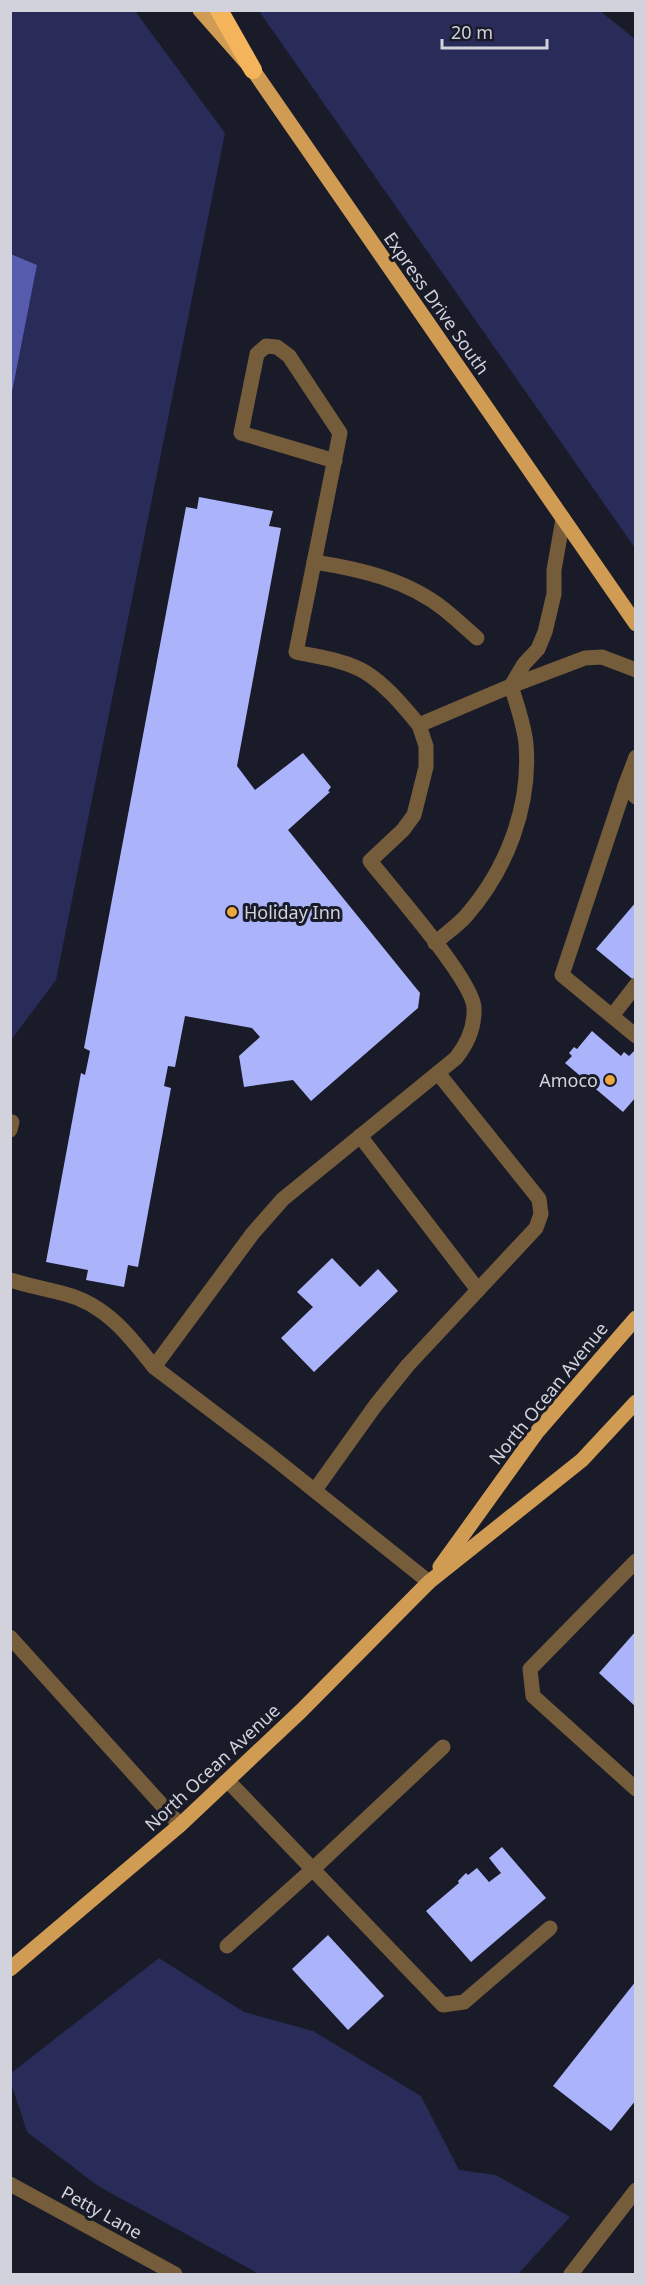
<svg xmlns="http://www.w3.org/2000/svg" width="646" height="2285" font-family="'Noto Sans',sans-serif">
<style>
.green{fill:#292b58}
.water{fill:#575bad}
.building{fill:#abb3fb}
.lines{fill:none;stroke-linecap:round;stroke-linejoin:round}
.minor{stroke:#755c3b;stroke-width:15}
.major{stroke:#d09b53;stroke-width:15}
.highway{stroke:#f4b45c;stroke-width:18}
.poi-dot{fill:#eea73d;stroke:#191b28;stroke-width:2}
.labels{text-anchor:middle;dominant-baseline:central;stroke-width:6;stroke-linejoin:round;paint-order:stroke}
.street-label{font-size:18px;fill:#d1d2db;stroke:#191b28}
.poi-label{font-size:18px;fill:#d1d2db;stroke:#191b28;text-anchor:start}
</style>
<rect width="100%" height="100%" fill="#191b28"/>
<!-- green -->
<g class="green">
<path d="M11,11H135L225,133L56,980L11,1040L10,397L37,265L11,254Z"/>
<path d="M259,11H600L635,39V548Z"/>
<path d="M159,1958L244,2012L313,2031L421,2096L459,2170L496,2175L570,2217L518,2274H259L98,2186L27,2132L11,2083V2073Z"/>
</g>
<!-- water -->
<path class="water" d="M11,254L37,265L11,397Z"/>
<!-- building -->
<g class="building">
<path d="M199,497L273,511L269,526L281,528L237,766L255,790L303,753L331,787L328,791L330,792L288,830L420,993L418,1008L311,1101L293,1080L244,1087L239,1056L260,1037L252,1028L185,1016L175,1067L168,1066L164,1086L171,1088L138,1267L128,1265L124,1287L86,1280L88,1270L46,1262L81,1073L85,1075L90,1051L84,1048L186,507L197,509Z"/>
<path d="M636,902V982L596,949Z"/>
<path d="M592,1031L621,1056L624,1052L629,1056L636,1049V1097L623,1112L565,1063L572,1056L569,1053L574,1047L577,1049Z"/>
<path d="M332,1258L360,1287L378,1269L398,1291L314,1372L281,1338L313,1307L297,1292Z"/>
<path d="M636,1631V1707L599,1673Z"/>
<path d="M502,1847L546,1898L471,1962L426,1911L459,1883L458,1881L466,1873L468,1875L477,1868L489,1882L501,1873L489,1858Z"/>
<path d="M328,1935L384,1996L348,2030L292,1969Z"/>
<path d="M636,1981V2100L611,2131L553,2086Z"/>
</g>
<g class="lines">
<!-- minor -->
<g class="minor">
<path d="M335,461L241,433L257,354L266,346L277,347L289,356L340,433L296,652C318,657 345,660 365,672C386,685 403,706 419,725"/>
<path d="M563,519L554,570V594L545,632L538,649L524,664L511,686L585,658L602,657L636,670"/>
<path d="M314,562C360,569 408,580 445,610C456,619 467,629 477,638"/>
<path d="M636,757L625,786L636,797"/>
<path d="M625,786L562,975L636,1036"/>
<path d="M612,1016L636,985"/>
<path d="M10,1130L12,1122"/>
<path d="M360,1136L478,1290"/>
<path d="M10,1280C29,1286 47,1289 65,1294C105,1304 130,1336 154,1367"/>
<path d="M315,1490L375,1406L408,1365L536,1228L541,1214L539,1199L438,1073"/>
<path d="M636,1561L530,1669L533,1696L636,1789"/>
<path d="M429,1582L270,1455L154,1367L253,1233L283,1199L456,1058C468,1043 475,1027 474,1007C471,978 392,889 370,861L403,830L414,815L426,767V746L419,725L511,686C517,705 524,724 526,744C531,806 507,869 466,916C457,926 445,934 435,943"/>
<path d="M10,1637L180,1825"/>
<path d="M228,1781L443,2005L464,2002L550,1928"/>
<path d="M227,1946L313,1869L443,1747"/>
<path d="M10,2184L175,2274"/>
<path d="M571,2274L636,2190"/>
</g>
<!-- major -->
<g class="major">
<path d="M200,10L253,70L636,624"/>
<path d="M440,1567L537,1432L636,1318"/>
<path d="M10,1969L180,1825L301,1711L429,1582L582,1460L636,1402"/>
</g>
<!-- highway -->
<path class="highway" d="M219,10L253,70"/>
</g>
<!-- markers -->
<g class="poi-dot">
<circle cx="232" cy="912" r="6"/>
<circle cx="610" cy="1080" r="6"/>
</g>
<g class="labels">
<!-- street labels -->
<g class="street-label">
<text transform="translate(437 303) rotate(55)">Express Drive South</text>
<text transform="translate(548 1393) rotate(-51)">North Ocean Avenue</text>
<text transform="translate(212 1767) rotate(-43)">North Ocean Avenue</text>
<text transform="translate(102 2212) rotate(29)">Petty Lane</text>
</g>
<!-- poi labels -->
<g class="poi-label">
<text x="244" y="912">Holiday Inn</text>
<text x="598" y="1080" text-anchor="end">Amoco</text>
</g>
</g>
<!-- border -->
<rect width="646" height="2285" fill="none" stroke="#d1d2db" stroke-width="24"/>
<!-- scale -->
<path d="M442 39v9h105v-9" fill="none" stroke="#d1d2db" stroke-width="3"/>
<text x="451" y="39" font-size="18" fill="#d1d2db" stroke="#191b28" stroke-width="4.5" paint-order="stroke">20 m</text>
</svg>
